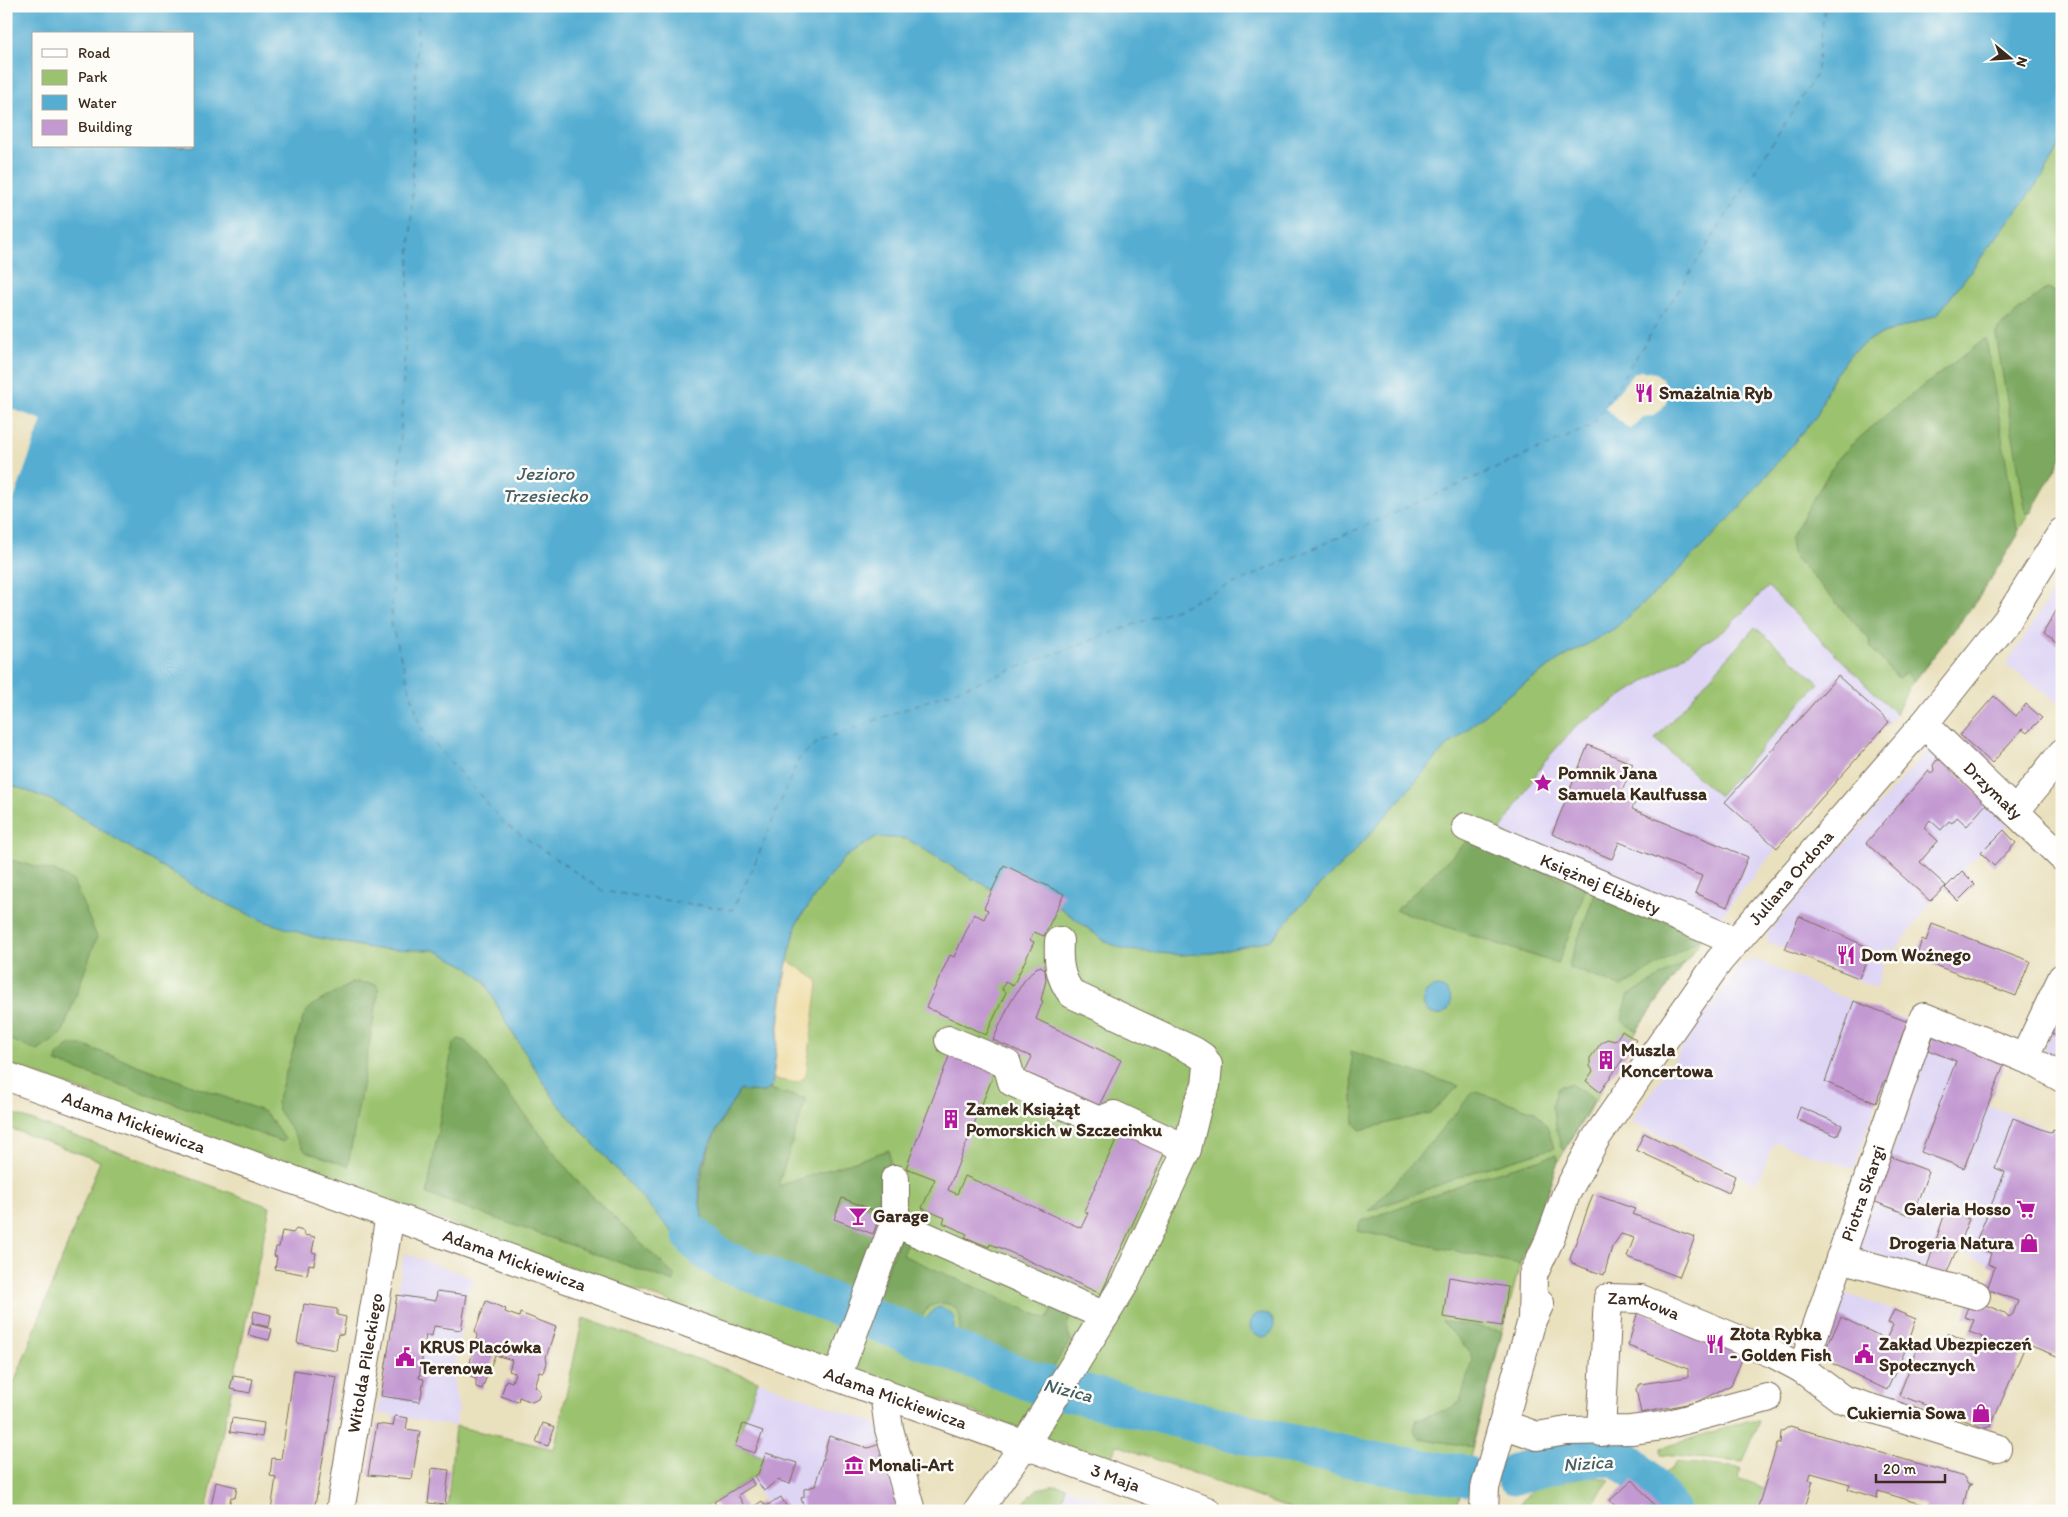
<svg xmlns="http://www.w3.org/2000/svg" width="2068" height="1517" font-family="Itim,sans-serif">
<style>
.built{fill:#ded5f5}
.green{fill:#9bc26e;stroke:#6b7646}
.forest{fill:#7ca861;stroke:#5c6940}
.sand{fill:#eeda9e;stroke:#94825e}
.water{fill:#55add2;stroke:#486c78;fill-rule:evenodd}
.pier{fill:#e9e0bd}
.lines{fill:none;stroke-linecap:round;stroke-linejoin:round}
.river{stroke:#55add2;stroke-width:41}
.ferry{stroke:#455e66;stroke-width:1;stroke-dasharray:6 5;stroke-linecap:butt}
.building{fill:#c399d1}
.minor-casing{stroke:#786a56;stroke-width:30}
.minor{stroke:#fff;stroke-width:28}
.labels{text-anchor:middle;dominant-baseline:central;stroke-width:5;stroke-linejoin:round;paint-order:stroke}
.poi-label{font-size:18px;font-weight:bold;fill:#3b2a1e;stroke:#fdfcf7;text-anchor:start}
.street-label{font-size:18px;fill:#3b2a1e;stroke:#fdfcf7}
.water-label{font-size:19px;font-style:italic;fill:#455e66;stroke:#fdfcf7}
</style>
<rect width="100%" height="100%" fill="#fdfcf7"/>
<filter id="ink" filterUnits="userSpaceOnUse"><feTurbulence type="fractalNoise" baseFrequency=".02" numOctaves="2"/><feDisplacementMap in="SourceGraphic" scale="10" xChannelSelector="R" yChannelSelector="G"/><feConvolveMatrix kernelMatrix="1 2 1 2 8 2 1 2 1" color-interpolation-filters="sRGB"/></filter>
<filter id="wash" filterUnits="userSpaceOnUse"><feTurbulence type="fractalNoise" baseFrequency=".0096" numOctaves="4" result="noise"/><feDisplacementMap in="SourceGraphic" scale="20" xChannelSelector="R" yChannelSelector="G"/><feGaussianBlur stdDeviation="1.12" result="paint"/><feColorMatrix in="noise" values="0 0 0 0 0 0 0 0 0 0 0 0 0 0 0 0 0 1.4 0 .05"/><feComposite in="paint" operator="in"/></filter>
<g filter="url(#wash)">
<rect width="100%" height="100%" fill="#e9e0bd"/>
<!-- built -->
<g class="built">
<path d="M2062,575V706L2006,664L2030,629Z"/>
<path d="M1768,587L1896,714L1777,848L1717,921L1500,831L1544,762L1577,725L1726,629Z"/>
<path d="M1929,748L2008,825L1931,902L1895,951L1887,946L1877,988L1768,942L1767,933Z"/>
<path d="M1754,959L1857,1003L1907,1020L1888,1081H1885L1876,1103L1854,1169L1775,1142L1756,1184L1631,1121L1740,965Z"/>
<path d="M2062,1007V1066L2040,1055Z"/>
<path d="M1935,1032L2006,1059L1988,1105L2060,1133L2062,1130V1291L1956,1251L1946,1277L1857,1248Z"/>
<path d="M404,1253L473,1278L467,1295L453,1377L458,1408L455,1426L378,1413Z"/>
<path d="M1842,1292L1916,1319L1910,1338L2012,1377L1991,1426L1985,1428L1887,1390L1821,1358Z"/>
<path d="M758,1381L896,1431L918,1511H769L751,1479L758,1474L735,1446Z"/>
<path d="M1056,1485L1066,1487L1129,1511H1016L1037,1489Z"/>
</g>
<!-- green -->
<g class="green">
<path d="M2062,140V456L1993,575L1962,620L1908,688L1896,714L1768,587L1726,629L1577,725L1544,762L1500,831L1703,937L1640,1026L1558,1162L1520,1264L1456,1511H1295L1117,1445L1110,1461L6,1063V783L54,801L208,895L314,937L376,949L435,950L468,967L485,982L507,1024L557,1103L683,1244L704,1228L740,1090L763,1092L773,1079L784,976L797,923L817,893L844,858L876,837L907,839L971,878L1011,899L1059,907L1106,942L1181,955L1213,953L1271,940L1312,893L1355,851L1444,749L1507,696L1564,657L1614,629L1668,581L1733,515L1817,415L1831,380L1852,352L1872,338L1937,315L2043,176Z"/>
<path d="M1755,627L1819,683L1719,796L1655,739Z"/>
<path d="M6,1111L270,1207L206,1511H6V1404L100,1161L6,1127Z"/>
<path d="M583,1318L758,1381L735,1446L764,1457L758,1474L700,1511H447L455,1426L554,1449Z"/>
<path d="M1747,1421H1759L1743,1462L1661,1455V1448Z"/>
<path d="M1675,1462L1741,1468L1739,1478L1764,1488L1760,1511H1680L1655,1479L1673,1468Z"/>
<path d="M1593,1476L1610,1480L1586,1511H1514L1533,1488Z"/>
<path d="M1056,1485L1066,1487L1060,1507L1020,1506L1037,1489Z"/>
</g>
<!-- forest -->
<g class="forest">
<path d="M2048,289L2062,295V457L2031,512L2026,514L1996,335L1998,328L2043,291Z"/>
<path d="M1986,338L2018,535L1980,596L1914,682L1906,672L1898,678L1871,648L1869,639L1792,554L1790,539L1836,461L1850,446L1893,409Z"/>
<path d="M1467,841L1586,888L1558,964L1396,910Z"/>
<path d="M6,859L54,871L73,881L97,937L62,1034L38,1051L6,1038Z"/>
<path d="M1595,893L1703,937L1622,987L1568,967Z"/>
<path d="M1685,962L1636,1031L1625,1023L1622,1018L1628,996Z"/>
<path d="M354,982L376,984L379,989L348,1166L305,1151L278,1110L277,1101L304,1015L311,1006Z"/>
<path d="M459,1039L465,1041L475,1051L577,1181L675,1276L674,1282L427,1194L453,1044Z"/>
<path d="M70,1045H82L260,1110L267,1114L285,1139L283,1142L56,1062L57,1056Z"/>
<path d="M1351,1051L1459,1086L1430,1113L1360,1130L1354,1123Z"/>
<path d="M1570,1084L1594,1099L1565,1150L1561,1148L1552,1106L1558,1087Z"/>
<path d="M769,1089L806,1099L778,1186L889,1150L892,1180L891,1208L854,1302L721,1248C706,1237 704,1227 701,1209C695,1163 717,1127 740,1090L763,1092Z"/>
<path d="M1474,1091L1534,1111L1547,1126L1554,1148L1479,1170L1369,1211L1412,1164Z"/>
<path d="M1556,1155L1558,1162L1520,1264L1357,1231L1360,1222L1481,1177Z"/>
<path d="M900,1236L909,1237L902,1255L1047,1319L1056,1302L1074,1310L1066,1327L1071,1340L1048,1375L957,1341C958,1333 961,1324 960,1317C957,1301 939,1301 928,1307L917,1326L872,1308Z"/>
<path d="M1442,1321L1502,1331L1472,1447L1419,1438L1414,1430L1417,1419L1452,1408L1460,1402L1472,1360L1469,1351Z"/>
</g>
<!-- sand -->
<path class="sand" d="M787,960L816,979L818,984L806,1076L798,1083L773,1079Z"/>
<!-- water -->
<g class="water">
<path d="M6,6H2062V140L2043,176L1937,315L1872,338L1852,352L1831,380L1817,415L1733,515L1668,581L1614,629L1564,657L1507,696L1444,749L1355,851L1312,893L1271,940L1213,953L1181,955L1126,950L1106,942L1059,907L1011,899L971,878L907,839L876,837L844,858L817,893L797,923L784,976L772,1087L763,1092L740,1090C723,1117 698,1157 699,1189C699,1202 702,1215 704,1228L683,1244L557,1103L507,1024L485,982L468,967L435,950L376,949L314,937L263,921L208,895L54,801L6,783ZM34,34H194V146H34Z"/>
<circle cx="1437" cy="1001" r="14"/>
<path d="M939,1307L947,1310L955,1318L951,1349L914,1335L933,1310Z"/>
<circle cx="1262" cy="1325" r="12"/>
</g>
<!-- pier -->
<g class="pier">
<path d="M1640,371L1655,373L1662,378L1668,394L1666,403L1660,411L1651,416L1642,417L1630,430L1605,408L1633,374Z"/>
<path d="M6,407L42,420L6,522Z"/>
</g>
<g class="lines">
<!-- river -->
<g class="river">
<path d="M693,1236L708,1251L726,1262L1036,1383L1279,1442L1383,1464L1466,1476"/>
<path d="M1515,1474C1540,1468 1605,1446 1626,1462C1643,1475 1657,1495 1670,1511"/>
</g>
<!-- ferry -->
<path class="ferry" d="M418,6L411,229L391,623L421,728L505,824L603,891L732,910L752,870L798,760L819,741L1176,609L1592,426L1816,75L1825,6"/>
</g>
<g id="blocks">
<!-- building -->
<g class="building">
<path d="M2062,601V647L2042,635Z"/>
<path d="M1838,676L1889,722L1777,848L1725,802Z"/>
<path d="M1994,696L2016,716L2026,704L2042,718L2027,733L2022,729L1992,763L1960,735Z"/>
<path d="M1588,745L1633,764L1620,796L1635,802L1632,809L1748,857L1727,907L1695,893L1702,876L1619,842L1612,859L1552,834Z"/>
<path d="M1937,760H1942L1947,764L1987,803L1967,826L1957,817L1952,823L1949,821L1941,830L1930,820L1924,828L1938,841L1920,862L1946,886L1930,901L1866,843L1928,771L1931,774L1934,770L1933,765Z"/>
<path d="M2004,830L2016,843L1994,866L1981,853Z"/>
<path d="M1004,865L1064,894L1044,936L1034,932L1030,940L1034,942L1013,986L1005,982L1002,990L1006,992L986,1035L926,1007L950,955L954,957L974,914L984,919L988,910L984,908Z"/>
<path d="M1962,871L1975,884L1958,901L1945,888Z"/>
<path d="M1799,916L1872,949L1859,978L1785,949Z"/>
<path d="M1932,924L2030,961L2016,996L1916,958L1922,939L1926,941Z"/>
<path d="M1041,966L1045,970L1046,980L1041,1000L1043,1001L1036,1019L1121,1060L1098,1108L1024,1073L1032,1057L993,1040L1010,1003L1024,981L1036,968Z"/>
<path d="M1854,1001L1908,1022L1899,1043L1901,1042L1888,1081L1885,1080L1876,1103L1825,1082Z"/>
<path d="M2062,1007V1039L2050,1033Z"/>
<path d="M1622,1031L1636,1040L1600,1092L1586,1081L1593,1071L1590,1066V1058L1601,1043L1607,1039L1615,1041Z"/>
<path d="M1935,1032L2006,1059L1964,1168L1921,1152L1956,1061L1928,1050Z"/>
<path d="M950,1054L995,1071L948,1190L957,1194L965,1176L1081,1228L1088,1213L1084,1211L1120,1131L1165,1152L1101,1294L1001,1248L990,1244L989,1247L965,1237L967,1234L943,1223L945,1218L922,1208L935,1179L906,1168Z"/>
<path d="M1800,1107L1842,1125L1837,1136L1796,1119Z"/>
<path d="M2013,1118L2052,1133L2053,1130L2062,1133V1358L2026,1344L1991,1426L1985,1428L1899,1395L1920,1342L1941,1350L1948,1332L1968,1343L1971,1350L1982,1349L1984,1342L1983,1337L1969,1332L1974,1320L1964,1317L1970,1302L1988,1306L2005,1313L2009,1317L2013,1314L2018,1301L1987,1289L1995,1267L1988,1264L1991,1253L1974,1246L2005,1172L1995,1168Z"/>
<path d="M1644,1133L1735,1176L1729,1193L1636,1150Z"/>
<path d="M1889,1156L1929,1171L1912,1216L1873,1201Z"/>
<path d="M1593,1194L1635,1209L1632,1214L1695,1237L1679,1277L1627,1257L1634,1238L1621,1234L1612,1247L1604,1275L1573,1264L1570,1259Z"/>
<path d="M842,1198L881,1213L873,1234L834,1219Z"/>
<path d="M1946,1210L1969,1219L1946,1275L1926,1270Z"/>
<path d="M296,1229L303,1231L304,1235L315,1237L312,1252L316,1253L314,1265L309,1264L307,1275L275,1269L277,1257L274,1256L276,1247H279L282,1231L293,1233Z"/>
<path d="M1449,1277L1508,1287L1502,1326L1443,1317Z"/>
<path d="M437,1291L467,1295L461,1330L434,1326L432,1336L426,1335L419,1378L424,1379L420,1402L381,1396L397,1295L436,1301Z"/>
<path d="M486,1301L506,1309L505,1312L519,1317L520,1313L556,1327L546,1357L547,1363L544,1373L540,1372L535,1387L538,1388L541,1394L539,1399L532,1402L519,1397L518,1402L501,1396L506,1380L512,1382L515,1373L509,1371L512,1360L495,1355L482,1389L476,1387V1379L471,1377L468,1370L477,1336L475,1331Z"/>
<path d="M304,1304L337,1309V1315L346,1317L343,1335L338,1334L336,1350L297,1343Z"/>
<path d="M1894,1310L1916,1319L1906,1349L1887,1390L1821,1358L1841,1317L1886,1339L1893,1325L1888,1323Z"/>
<path d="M254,1311L271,1315L269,1327L252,1323Z"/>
<path d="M1638,1311L1745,1353L1731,1385L1697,1402L1641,1413L1636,1389L1640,1384L1688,1377V1369L1628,1346Z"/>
<path d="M251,1324L272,1329L269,1340L248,1335Z"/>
<path d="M294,1370L337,1377L314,1511H271L276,1477L270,1476L272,1458L281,1459Z"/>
<path d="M233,1376L253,1379L250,1393L230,1389Z"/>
<path d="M395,1416L408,1418L406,1429L420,1431L412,1479L368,1475L377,1424L393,1426Z"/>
<path d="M232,1418L264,1423L262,1437L230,1432Z"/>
<path d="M543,1423L555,1427L548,1446L536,1442Z"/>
<path d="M743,1424L763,1431L755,1453L735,1446Z"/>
<path d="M1790,1426L1964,1477L1968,1485L1972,1484L1968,1487L1962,1511H1923L1925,1505L1878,1491L1877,1498L1848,1489L1850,1484L1811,1473L1809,1480L1813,1481L1804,1511H1760L1758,1507L1777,1444H1780L1781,1432Z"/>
<path d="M829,1436L868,1448L880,1444L896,1505L902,1511H805L801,1498L804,1497V1489L815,1486Z"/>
<path d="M766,1453L797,1463L790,1484L777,1480L764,1491L754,1476L758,1474Z"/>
<path d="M432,1468L449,1470L445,1505L428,1503Z"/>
<path d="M751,1479L754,1485L738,1495L747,1511L762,1501L766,1506L781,1497L789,1511H721L714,1502Z"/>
<path d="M1633,1480L1659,1511H1619L1610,1500Z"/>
<path d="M216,1482L237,1487L235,1498L231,1497L228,1511H210Z"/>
</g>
</g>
</g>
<g filter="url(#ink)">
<use href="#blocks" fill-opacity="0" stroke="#786a56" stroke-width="1"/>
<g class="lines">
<!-- minor casing -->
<g class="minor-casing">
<g id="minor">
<path id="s1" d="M1924,724L2062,857"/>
<path d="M2015,812L2062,753"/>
<path id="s2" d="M1466,827L1734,941"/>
<path d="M949,1040L1007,1064L1012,1082L1099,1121L1114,1115L1187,1149"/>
<path d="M2024,1058L2062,978"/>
<path id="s3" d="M6,1076L1207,1511"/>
<path d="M895,1227V1179"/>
<path d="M1840,1258L1976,1295"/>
<path id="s4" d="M1532,1320L1533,1275L1549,1241L1566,1194L1596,1138L1719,961L1924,724L2007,620L2062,532"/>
<path id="s5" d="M1802,1369L1924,1017L2034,1062L2062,1078"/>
<path d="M837,1377L891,1232L900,1225L1105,1316"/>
<path d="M884,1393L889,1429L912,1511"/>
<path d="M1503,1424L1537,1436L1567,1431L1631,1430L1662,1426L1767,1398"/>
<path id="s6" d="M1601,1432L1608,1298L1641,1299L1774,1354L1802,1369L1842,1399L1997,1448"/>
<path id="s7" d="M340,1511L390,1215"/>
<path d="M978,1511L1025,1444L1125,1283L1187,1149L1198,1104L1206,1086L1208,1065L1203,1057L1194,1051L1072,994C1059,978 1058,961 1059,941"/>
<path d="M1484,1511L1485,1488L1532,1320L1540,1303"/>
</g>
</g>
<!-- minor -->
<use href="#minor" class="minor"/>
</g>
</g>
<!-- icons -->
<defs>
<g id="restaurant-bare" transform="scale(1.5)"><path d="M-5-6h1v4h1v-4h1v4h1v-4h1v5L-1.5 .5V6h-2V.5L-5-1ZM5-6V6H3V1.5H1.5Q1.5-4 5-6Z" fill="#b5179e" stroke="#fdfcf7" stroke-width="2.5" paint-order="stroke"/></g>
<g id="sight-bare" transform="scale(1.5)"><path d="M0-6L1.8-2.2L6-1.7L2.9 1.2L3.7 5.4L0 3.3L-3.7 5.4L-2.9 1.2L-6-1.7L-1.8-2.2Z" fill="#b5179e" stroke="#fdfcf7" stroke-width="2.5" paint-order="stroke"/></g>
<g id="building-bare" transform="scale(1.5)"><path d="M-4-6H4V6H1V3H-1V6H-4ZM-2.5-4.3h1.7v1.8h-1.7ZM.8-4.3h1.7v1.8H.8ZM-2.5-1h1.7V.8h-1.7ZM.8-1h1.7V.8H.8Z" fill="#b5179e" stroke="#fdfcf7" stroke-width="2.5" paint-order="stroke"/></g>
<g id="supermarket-bare" transform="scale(1.5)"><path d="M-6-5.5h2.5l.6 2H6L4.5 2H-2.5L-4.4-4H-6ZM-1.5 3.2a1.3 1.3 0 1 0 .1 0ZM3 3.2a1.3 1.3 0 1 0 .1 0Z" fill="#b5179e" stroke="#fdfcf7" stroke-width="2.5" paint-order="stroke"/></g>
<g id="bar-bare" transform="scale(1.5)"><path d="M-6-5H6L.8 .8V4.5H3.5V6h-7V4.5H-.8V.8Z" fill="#b5179e" stroke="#fdfcf7" stroke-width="2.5" paint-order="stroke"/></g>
<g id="shop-bare" transform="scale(1.5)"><path d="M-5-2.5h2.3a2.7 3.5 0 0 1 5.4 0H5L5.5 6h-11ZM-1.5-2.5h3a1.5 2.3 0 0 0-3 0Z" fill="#b5179e" stroke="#fdfcf7" stroke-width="2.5" paint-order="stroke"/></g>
<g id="civic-bare" transform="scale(1.5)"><path d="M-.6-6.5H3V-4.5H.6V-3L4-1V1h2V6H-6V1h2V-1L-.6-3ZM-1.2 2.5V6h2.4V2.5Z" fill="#b5179e" stroke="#fdfcf7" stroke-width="2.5" paint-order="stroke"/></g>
<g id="museum-bare" transform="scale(1.5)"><path d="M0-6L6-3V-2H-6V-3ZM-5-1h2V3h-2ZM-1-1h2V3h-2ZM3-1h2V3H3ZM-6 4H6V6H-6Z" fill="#b5179e" stroke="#fdfcf7" stroke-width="2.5" paint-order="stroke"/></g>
</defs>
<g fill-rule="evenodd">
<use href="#restaurant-bare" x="1644" y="393"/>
<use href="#sight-bare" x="1543" y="783"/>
<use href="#restaurant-bare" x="1846" y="955"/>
<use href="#building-bare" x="1606" y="1060"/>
<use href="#building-bare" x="951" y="1119"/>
<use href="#supermarket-bare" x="2026" y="1209"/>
<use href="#bar-bare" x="858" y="1216"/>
<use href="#shop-bare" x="2029" y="1243"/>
<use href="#restaurant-bare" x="1715" y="1344"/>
<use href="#civic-bare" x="1864" y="1354"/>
<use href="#civic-bare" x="405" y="1357"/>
<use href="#shop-bare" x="1981" y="1413"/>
<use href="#museum-bare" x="854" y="1465"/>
</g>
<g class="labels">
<!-- poi labels -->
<g class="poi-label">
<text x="1659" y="393">Smażalnia Ryb</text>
<text x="1558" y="773">Pomnik Jana<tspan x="1558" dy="21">Samuela Kaulfussa</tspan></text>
<text x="1861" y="955">Dom Woźnego</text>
<text x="1621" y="1050">Muszla<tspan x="1621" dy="21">Koncertowa</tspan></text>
<text x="966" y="1109">Zamek Książąt<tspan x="966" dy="21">Pomorskich w Szczecinku</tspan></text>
<text x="2011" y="1209" text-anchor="end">Galeria Hosso</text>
<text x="873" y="1216">Garage</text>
<text x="2014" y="1243" text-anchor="end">Drogeria Natura</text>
<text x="1730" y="1334">Złota Rybka<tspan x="1730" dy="21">- Golden Fish</tspan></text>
<text x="1879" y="1344">Zakład Ubezpieczeń<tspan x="1879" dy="21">Społecznych</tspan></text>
<text x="420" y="1347">KRUS Placówka<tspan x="420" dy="21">Terenowa</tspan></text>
<text x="1966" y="1413" text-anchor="end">Cukiernia Sowa</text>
<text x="869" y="1465">Monali-Art</text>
</g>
<!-- street labels -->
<g class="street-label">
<text stroke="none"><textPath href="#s1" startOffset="96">Drzymały</textPath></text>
<text stroke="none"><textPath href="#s4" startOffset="522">Juliana Ordona</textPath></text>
<text stroke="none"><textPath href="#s2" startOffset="146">Księżnej Elżbiety</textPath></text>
<text stroke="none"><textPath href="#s3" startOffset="136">Adama Mickiewicza</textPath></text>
<text stroke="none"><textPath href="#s5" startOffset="186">Piotra Skargi</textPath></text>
<text stroke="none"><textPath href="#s3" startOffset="541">Adama Mickiewicza</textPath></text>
<text stroke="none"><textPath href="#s6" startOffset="171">Zamkowa</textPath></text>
<text stroke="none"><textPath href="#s7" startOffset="150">Witolda Pileckiego</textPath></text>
<text stroke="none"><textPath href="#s3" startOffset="946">Adama Mickiewicza</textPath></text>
<text stroke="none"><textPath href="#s3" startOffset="1180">3 Maja</textPath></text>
</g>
<!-- water labels -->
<g class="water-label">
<text x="545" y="473">Jezioro<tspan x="545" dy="22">Trzesiecko</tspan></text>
<text transform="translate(1068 1390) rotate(14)">Nizica</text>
<text transform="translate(1588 1463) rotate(-4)">Nizica</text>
</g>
</g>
<!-- margin -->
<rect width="2068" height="1517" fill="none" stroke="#fdfcf7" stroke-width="25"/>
<!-- legend -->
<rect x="32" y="32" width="162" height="115" fill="#fdfcf7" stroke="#afa8a0"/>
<rect x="42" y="49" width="25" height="8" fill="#ffffff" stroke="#afa8a0"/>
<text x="78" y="58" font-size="15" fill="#3b2a1e">Road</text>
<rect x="42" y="70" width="25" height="15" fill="#9bc26e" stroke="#afa8a0"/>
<text x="78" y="82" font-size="15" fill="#3b2a1e">Park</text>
<rect x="42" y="95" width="25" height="15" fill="#55add2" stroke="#afa8a0"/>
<text x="78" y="108" font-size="15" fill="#3b2a1e">Water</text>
<rect x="42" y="120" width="25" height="15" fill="#c399d1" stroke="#afa8a0"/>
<text x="78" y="132" font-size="15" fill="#3b2a1e">Building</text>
<!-- north arrow -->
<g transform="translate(2010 58) rotate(108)" stroke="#fdfcf7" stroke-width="4" paint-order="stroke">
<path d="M0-4L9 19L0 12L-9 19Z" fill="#3b2a1e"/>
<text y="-8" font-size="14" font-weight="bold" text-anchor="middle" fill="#3b2a1e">N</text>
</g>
<!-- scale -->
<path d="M1876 1474v8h69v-8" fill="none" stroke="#3b2a1e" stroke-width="2.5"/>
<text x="1883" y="1474" font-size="15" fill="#3b2a1e" stroke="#fdfcf7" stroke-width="4" paint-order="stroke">20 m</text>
</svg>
